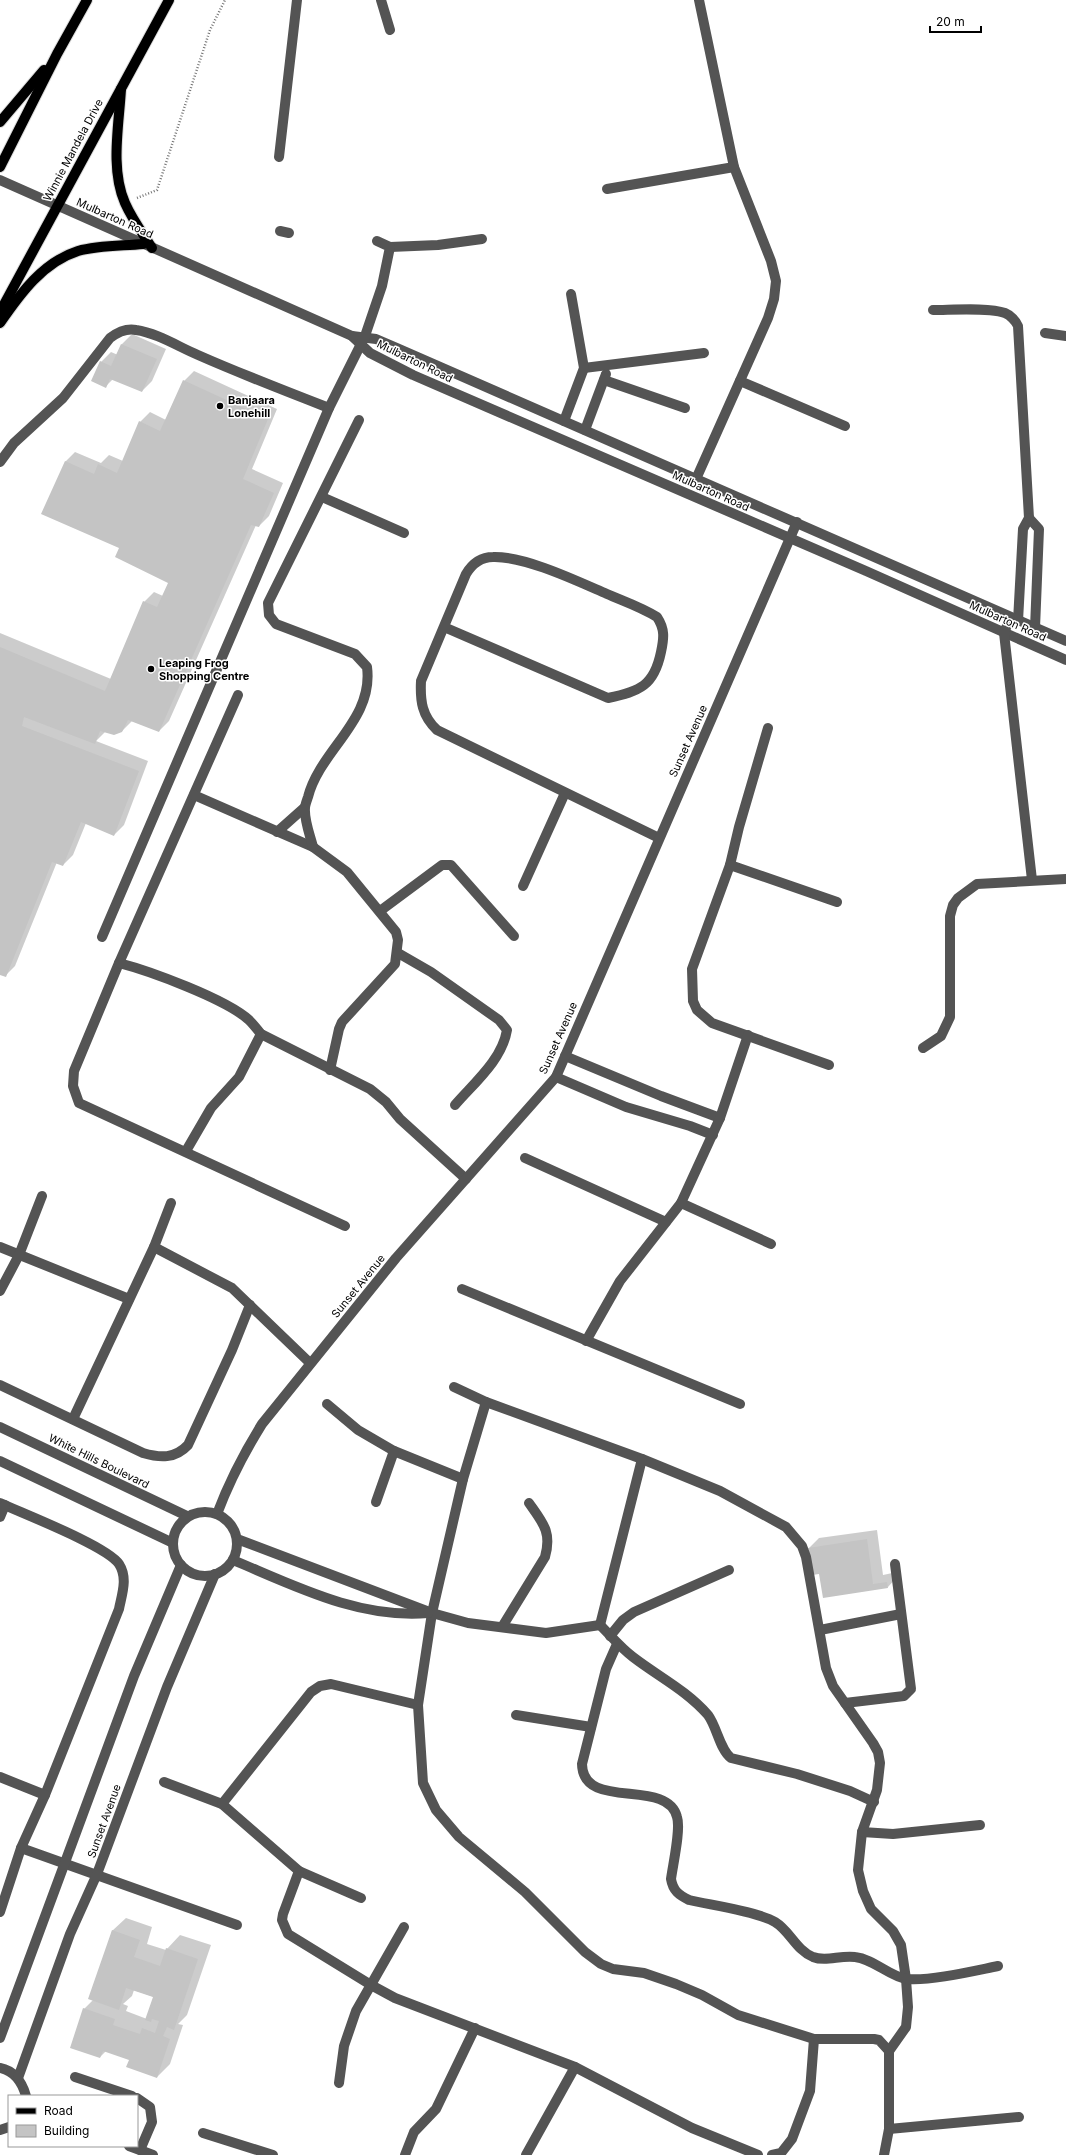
<svg xmlns="http://www.w3.org/2000/svg" width="1066" height="2155" font-family="Inter,sans-serif">
<style>
.shadow{fill:#0003;fill-rule:evenodd}
.building{fill:#c4c4c4}
.lines{fill:none;stroke-linecap:round;stroke-linejoin:round}
.major-casing{stroke:#dbdbdb;stroke-width:12}
.path{stroke:#767676;stroke-width:2.5;stroke-dasharray:1 2;stroke-linecap:butt}
.minor{stroke:#545454;stroke-width:10}
.major{stroke:#000;stroke-width:10}
.poi-dot{fill:#000;stroke:#fff;stroke-width:1.5}
.labels{text-anchor:middle;dominant-baseline:central;stroke-width:3;stroke-linejoin:round;paint-order:stroke}
.street-label{font-size:11px;fill:#000;stroke:#fff}
.poi-label{font-size:11px;font-weight:bold;fill:#000;stroke:#fff;text-anchor:start}
</style>
<rect width="100%" height="100%" fill="#fff"/>
<!-- shadow -->
<g class="shadow">
<path d="M132,334L166,349L152,381L142,391L113,379L106,386L101,362L111,352L118,355L122,344Z"/>
<path d="M194,371L277,409L252,469L283,483L269,516L259,526L256,525L169,721L159,731L132,721L122,731L105,732L96,741L148,761L124,825L114,835L86,823L73,855L63,865L57,862L15,966L5,976L0,974V633L111,679L144,602L154,592L163,596L169,582L121,548L65,462L75,452L101,463L109,455L123,461L140,422L150,412L166,420L184,381Z"/>
<path d="M877,1530L883,1575L897,1572V1577L888,1587L820,1573L809,1548L819,1538Z"/>
<path d="M126,1918L152,1927L147,1944L166,1950L180,1935L211,1945L187,2015L178,2024L183,2025L170,2064L157,2077L130,2059L106,2051L100,2057L84,2009L93,2000L112,1931ZM134,1990L154,1997L147,2019L126,2011L128,2006L123,2004L132,1996Z"/>
</g>
<!-- building -->
<g class="building">
<path d="M121,344L157,359L142,392L110,379L106,388L91,381L100,361L111,366Z"/>
<path d="M183,380L268,419L243,479L274,493L259,527L251,525L159,732L128,720L122,732L114,735L100,731L95,744L24,717L22,726L139,771L114,836L81,822L63,866L52,862L6,977L0,975V647L105,691L143,601L157,607L168,583L115,557L119,548L41,514L65,461L94,474L98,464L117,473L139,421L160,431Z"/>
<path d="M867,1539L873,1584L887,1582L888,1588L823,1598L819,1574L812,1575L808,1548Z"/>
<path d="M112,1930L140,1940L134,1957L160,1966L166,1948L198,1959L174,2030L167,2027L163,2036L170,2039L157,2078L126,2067L129,2060L103,2051L100,2058L70,2048L83,2008L115,2019L113,2025L140,2034L142,2028L155,2033L159,2021L152,2019L151,2022L145,2020L153,1997L126,1988L119,2010L88,1999Z"/>
</g>
<g class="lines">
<!-- major casing -->
<g class="major-casing">
<g id="major">
<path d="M121,89C119,125 110,169 125,203C132,219 143,234 152,248"/>
<path d="M0,122L44,70"/>
<path d="M0,167L57,54L87,0"/>
<path d="M0,312L169,0"/>
<path d="M0,323C20,294 43,262 78,251C99,245 122,246 143,244"/>
</g>
</g>
<!-- path -->
<path class="path" d="M137,198L157,190L210,30L225,0"/>
<!-- minor -->
<g class="minor">
<path d="M381,0L390,30"/>
<path d="M279,157L297,0"/>
<path d="M0,180L352,336L370,353L413,375L866,571L1066,660"/>
<path d="M607,189L734,167"/>
<path d="M280,231L289,233"/>
<path d="M390,247L438,245L482,239"/>
<path d="M933,310C951,310 989,307 1005,313C1010,315 1016,321 1018,326L1029,518L1023,529L1018,621"/>
<path d="M1045,333L1066,336"/>
<path d="M352,336L376,339L397,348L1066,641"/>
<path d="M584,368L704,353"/>
<path d="M604,380L685,408"/>
<path d="M740,381L845,426"/>
<path d="M564,421L584,368L571,294"/>
<path d="M585,430L606,374"/>
<path d="M0,462L14,443L63,398L110,338C118,332 126,328 136,330C157,333 179,347 198,355C241,374 285,391 329,408"/>
<path d="M696,479L768,318L774,299L776,281L771,261L734,167L699,0"/>
<path d="M322,497L404,533"/>
<path d="M1029,518L1039,529L1035,628"/>
<path d="M1010,618L1004,633L1032,880"/>
<path d="M444,627L608,698C640,691 654,686 661,652C664,638 665,629 657,617C641,607 623,601 607,594C577,581 525,556 493,557C481,557 472,564 466,574L421,681C420,701 422,716 437,730L659,838"/>
<path d="M238,695L119,963L74,1071L73,1086L79,1103L345,1226"/>
<path d="M768,728L739,827L730,865L692,969L693,1001L697,1010L712,1023L829,1065"/>
<path d="M194,795L313,847L347,872L396,932L398,940L395,964L342,1022L339,1029L330,1070"/>
<path d="M277,832L304,808"/>
<path d="M313,847C310,835 304,820 305,808C305,805 307,800 308,797C320,750 374,720 367,667L355,654L276,624L269,615L268,603L359,420"/>
<path d="M730,865L837,902"/>
<path d="M523,886L565,793"/>
<path d="M380,911L442,865H451L514,936"/>
<path d="M102,937L329,408L365,336L382,286L390,247L377,241"/>
<path d="M398,953L431,972L499,1020L507,1030C502,1060 474,1083 455,1105"/>
<path d="M119,963C150,971 226,999 249,1020C253,1024 257,1029 261,1034L370,1089L386,1102L400,1119L466,1179"/>
<path d="M923,1048L941,1036L950,1017V916L953,905L958,898L977,884L1066,879"/>
<path d="M565,1056L661,1096L720,1118"/>
<path d="M556,1077L626,1107L690,1126L713,1135"/>
<path d="M186,1151L211,1108L239,1077L261,1034"/>
<path d="M525,1158L666,1222"/>
<path d="M681,1203L771,1244"/>
<path d="M0,1247L129,1299"/>
<path d="M154,1247L232,1288L310,1363"/>
<path d="M462,1289L740,1404"/>
<path d="M0,1291L19,1255L42,1196"/>
<path d="M586,1341L620,1281L681,1203L720,1118L748,1035"/>
<path d="M0,1385L143,1453C160,1458 175,1459 188,1445L232,1350L250,1305"/>
<path d="M454,1387L486,1402L642,1459L720,1491L786,1527L802,1546L806,1557L826,1668L833,1686L873,1743L878,1752L880,1763L877,1790L862,1832L858,1870L863,1891L871,1909L893,1931L901,1945L906,1979L908,2007L906,2027L889,2051V2129L884,2155"/>
<path d="M486,1402L463,1479L432,1613L418,1705L423,1783L436,1810L459,1837L525,1892L585,1952L601,1964L613,1969L644,1973L676,1984L702,1995L738,2015L814,2039H874L879,2040L889,2051"/>
<path d="M327,1404L358,1430L394,1451L463,1479"/>
<path d="M73,1419L154,1247L171,1203"/>
<path d="M0,1427L187,1516"/>
<path d="M0,1461L173,1543"/>
<path d="M376,1502L394,1451"/>
<path d="M0,1503C24,1514 107,1546 119,1564C128,1578 122,1594 119,1609L45,1795L21,1848L0,1912"/>
<circle cx="205" cy="1544" r="32"/>
<path d="M217,1514C229,1482 244,1453 262,1424L396,1258L556,1077L797,522"/>
<path d="M0,1517L5,1505"/>
<path d="M237,1539L432,1613L468,1623L546,1633L600,1625"/>
<path d="M233,1560C295,1586 359,1619 428,1613"/>
<path d="M600,1625C611,1636 621,1648 633,1657C659,1677 686,1690 708,1715C717,1727 720,1750 731,1758L797,1774L850,1791L874,1802"/>
<path d="M600,1625L642,1459"/>
<path d="M502,1627L545,1557C552,1532 543,1523 529,1503"/>
<path d="M820,1630L901,1614"/>
<path d="M610,1636L623,1620L634,1612L729,1570"/>
<path d="M617,1644L606,1669L582,1764C583,1812 667,1777 677,1817C681,1829 673,1864 671,1879C673,1891 679,1895 689,1900C710,1905 759,1912 775,1922C790,1931 796,1950 813,1957C826,1962 840,1955 855,1957C874,1959 890,1977 907,1979C931,1981 973,1971 998,1966"/>
<path d="M845,1703L904,1696L911,1689L895,1564"/>
<path d="M516,1715L591,1727"/>
<path d="M0,1777L45,1795"/>
<path d="M164,1782L222,1804L299,1871L361,1898"/>
<path d="M222,1804L311,1692L320,1686L331,1684L418,1705"/>
<path d="M862,1832L893,1834L980,1825"/>
<path d="M21,1848L237,1925"/>
<path d="M299,1871L283,1914L282,1920L288,1934L371,1985L395,1998L575,2067L692,2128L758,2155"/>
<path d="M0,2038L134,1676L181,1565"/>
<path d="M0,2068C15,2071 22,2082 26,2096"/>
<path d="M75,2077L132,2096"/>
<path d="M18,2078L70,1934L97,1874L167,1687L215,1574"/>
<path d="M339,2083L344,2046L356,2011L404,1927"/>
<path d="M137,2098L150,2107L152,2122L140,2150"/>
<path d="M889,2129L1019,2117"/>
<path d="M0,2130L9,2127"/>
<path d="M203,2133L273,2155"/>
<path d="M129,2146L153,2155"/>
<path d="M405,2155L414,2132L436,2109L475,2028"/>
<path d="M526,2155L575,2067"/>
<path d="M772,2155L781,2153L792,2139L810,2091L814,2039"/>
</g>
<!-- major -->
<use href="#major" class="major"/>
</g>
<!-- markers -->
<g class="poi-dot">
<circle cx="220" cy="406" r="4"/>
<circle cx="151" cy="669" r="4"/>
</g>
<g class="labels">
<!-- street labels -->
<g class="street-label">
<text transform="translate(73 150) rotate(-62)">Winnie Mandela Drive</text>
<text transform="translate(115 218) rotate(24)">Mulbarton Road</text>
<text transform="translate(415 361) rotate(26)">Mulbarton Road</text>
<text transform="translate(711 491) rotate(24)">Mulbarton Road</text>
<text transform="translate(1008 621) rotate(24)">Mulbarton Road</text>
<text transform="translate(688 741) rotate(-66)">Sunset Avenue</text>
<text transform="translate(558 1038) rotate(-66)">Sunset Avenue</text>
<text transform="translate(358 1286) rotate(-51)">Sunset Avenue</text>
<text transform="translate(99 1461) rotate(26)">White Hills Boulevard</text>
<text transform="translate(104 1821) rotate(-70)">Sunset Avenue</text>
</g>
<!-- poi labels -->
<g class="poi-label">
<text x="228" y="400">Banjaara<tspan x="228" dy="13">Lonehill</tspan></text>
<text x="159" y="663">Leaping Frog<tspan x="159" dy="13">Shopping Centre</tspan></text>
</g>
</g>
<!-- legend -->
<rect x="8" y="2095" width="130" height="52" fill="#ffffff" stroke="#999999"/>
<rect x="16" y="2108" width="20" height="6" fill="#000000" stroke="#999999"/>
<text x="44" y="2115" font-size="12" fill="#000000">Road</text>
<rect x="16" y="2125" width="20" height="12" fill="#c4c4c4" stroke="#999999"/>
<text x="44" y="2135" font-size="12" fill="#000000">Building</text>
<!-- scale -->
<path d="M930 26v6h51v-6" fill="none" stroke="#000000" stroke-width="2"/>
<text x="936" y="26" font-size="12" fill="#000000" stroke="#ffffff" stroke-width="3" paint-order="stroke">20 m</text>
</svg>
